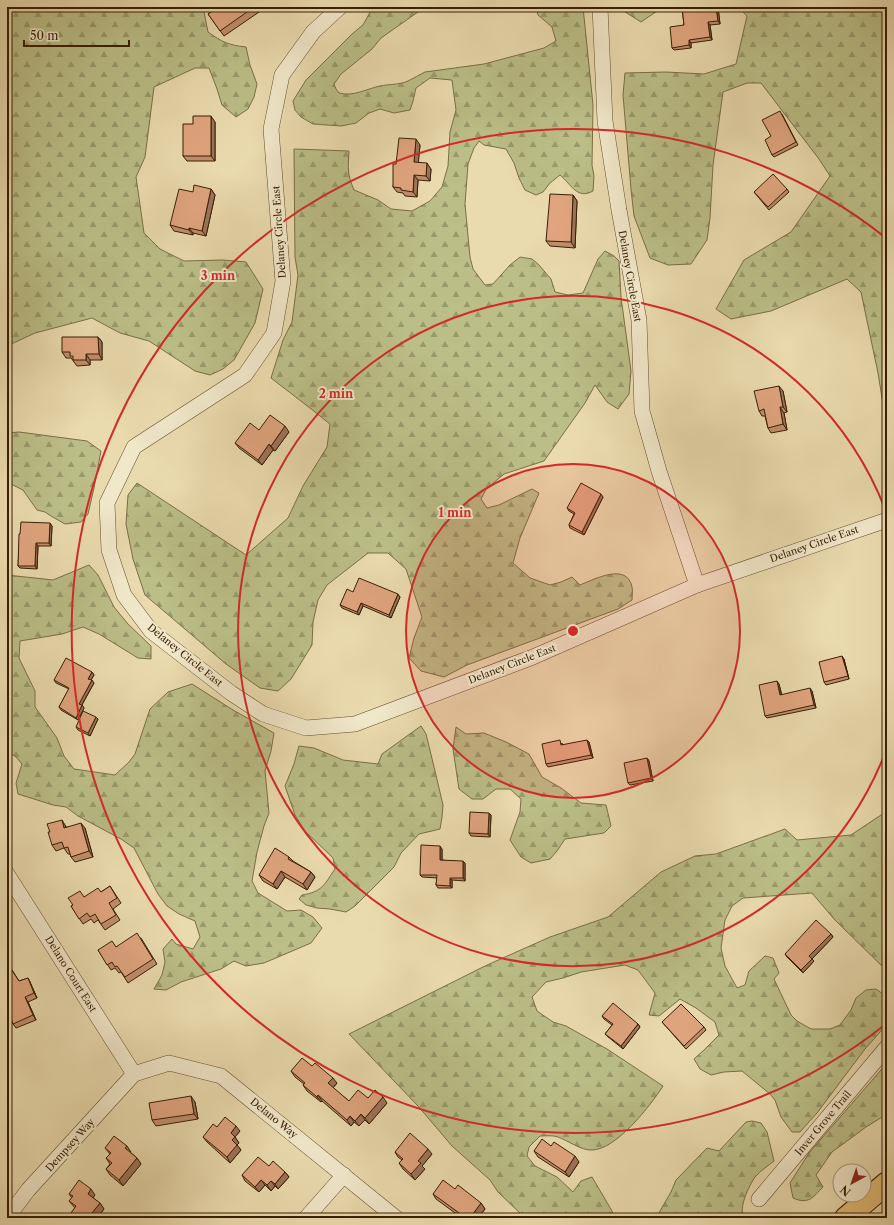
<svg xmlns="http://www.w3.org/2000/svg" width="894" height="1225" font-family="'Libre Caslon Text',serif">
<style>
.forest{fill:url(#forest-firs);stroke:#7a6e46}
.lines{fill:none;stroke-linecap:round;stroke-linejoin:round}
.minor-casing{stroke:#644d2e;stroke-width:16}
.primary-casing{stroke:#381e04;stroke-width:24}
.minor{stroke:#f1e8ca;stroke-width:15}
.primary{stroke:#e5be77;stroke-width:22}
.wall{fill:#c18e6d;stroke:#381e04}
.shaded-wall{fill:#9d7459;stroke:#381e04}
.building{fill:#e0a57f;stroke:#381e04}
.ring{fill:none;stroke:#d62828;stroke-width:2}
.labels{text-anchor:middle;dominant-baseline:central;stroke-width:4;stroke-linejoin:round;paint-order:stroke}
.street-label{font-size:10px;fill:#381e04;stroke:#f1e8ca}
.centre{fill:#d62828;stroke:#f1e8ca;stroke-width:2}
.ring-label{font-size:12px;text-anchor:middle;font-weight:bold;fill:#d62828;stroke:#f1e8ca;stroke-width:4;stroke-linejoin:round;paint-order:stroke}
</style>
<defs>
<pattern id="forest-firs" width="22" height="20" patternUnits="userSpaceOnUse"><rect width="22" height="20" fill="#bbbe87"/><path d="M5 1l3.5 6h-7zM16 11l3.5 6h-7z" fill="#999a6c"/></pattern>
</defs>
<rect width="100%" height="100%" fill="#eadbae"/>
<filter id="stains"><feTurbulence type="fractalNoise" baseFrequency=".005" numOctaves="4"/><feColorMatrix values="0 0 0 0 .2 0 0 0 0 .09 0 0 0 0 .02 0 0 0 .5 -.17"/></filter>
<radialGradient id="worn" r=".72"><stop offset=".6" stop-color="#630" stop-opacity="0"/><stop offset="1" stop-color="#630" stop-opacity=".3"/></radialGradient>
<!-- forest -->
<g class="forest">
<path d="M7,7H203L208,32C222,42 228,45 246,47L250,65L257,84L254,97L248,109L236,117L222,105L217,89L209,68H195L154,87L145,157L136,177L144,233L160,249L184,261L223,260L246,262L263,289L255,323L234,360L223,369L210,375L195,371L149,341L120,333L92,318L35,333L7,346Z"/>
<path d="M373,7H425L381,38L372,49L341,74L334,84L336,89L339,93C353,97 366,89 380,86C389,84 399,85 408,81C414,78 419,75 425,72L484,64L544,48L556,41L552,27L538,15L536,7H583L593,105L592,165L594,176L593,191C577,200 571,184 560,175L550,183L543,192L536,195L525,190L519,178L514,163L506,149L484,145L479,141L474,148L468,164L465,204L470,257L473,269L485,285L493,284L510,265L520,257L532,259L538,264L551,279L555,292L568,295L583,293L598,259L605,251L614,256L619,261L621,297L631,371L629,394L618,409L607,402L595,385L585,403L544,461L504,474L486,489L481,499L487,508L499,505L532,489L539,493L520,538L513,563L530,578L550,585L561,582L572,577L580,585C595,579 627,562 632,587C633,591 632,596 632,600L618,609L467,665L444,677L421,671L409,658L414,638L422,617L406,569L388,553H368L327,585L318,600L313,622L312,645L291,679L278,691L260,688L226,664L145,595L133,559L126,524L128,495L137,483L246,555L288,518L303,486L327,447L330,424L310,408L271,378L283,340L292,322L298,275L295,257L294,149L349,151C348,168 347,174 354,190L378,200L391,209L412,211L430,201L442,187L448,166L450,132L456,110L452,80L430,78L416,88L413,101L410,110L394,113L380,109L369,113L356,123L341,126L313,124L301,117L295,110L293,101L306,80L352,34L363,25Z"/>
<path d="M621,7H663L641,22L622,10Z"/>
<path d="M738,7H887V429L878,373L861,292L847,279L771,311L731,319L716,309L744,260L791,232L830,176L819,159L761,83H747L723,92L713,165L710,218L707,240L691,264L668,265L650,258L634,216L631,189L623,95L625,73L666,72L704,74L736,64L747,16Z"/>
<path d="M19,432L87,441L101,451L94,488L88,514L81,522L65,524L51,516L45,512L37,510L23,490L7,482V433Z"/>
<path d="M89,565L98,575L114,607L128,624L151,646V659L138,658L99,634L83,627L62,634L20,641L19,658L35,691V707L57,738L64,756L74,769L115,775L129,762L135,754L150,709L168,692L192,684L233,710L274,733L271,751L265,771L269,813L264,826L257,852L252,881L258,893L287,911L301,910L313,917L322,928L311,943L264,963L246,966L234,961L221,969L181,982L166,990L154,989L162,975L165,962L163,949L172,939L176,944L193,949L200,937L195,921L179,914L167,906L158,894L134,848L121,839L78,816L66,807L53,805L18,794L16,783L22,764L16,757L7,751V575L53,580Z"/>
<path d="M421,726L426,734L435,771L443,805L442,817L440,829L419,834L401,853L394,867L355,906L346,912L330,909L317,908L306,905L299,899L302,895C322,892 324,885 335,869L333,858L305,831L295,815L285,786L294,764L299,746L314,748L343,760L378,764L382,754Z"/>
<path d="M456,727L466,734L484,733L506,742L529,754L542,777L561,788L581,803L606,805L611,826L604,833L565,839L557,851L550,859L531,863L521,857L510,840L520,812L521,799L510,789H496L483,799H472L459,789L453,749Z"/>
<path d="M887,811V971L834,919L812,893L743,898L732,906L725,920L721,948L725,966L737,988L745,985L749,971L765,956L773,958L779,973L774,979L791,1015L797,1021L811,1029H830L840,1025L851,1010L856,998L866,990L876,989L887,997V1024L865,1049L817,1113L800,1132H792L781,1117L775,1100L770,1094L742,1071L724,1072L711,1075L700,1069L694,1059L703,1051L719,1035L715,1022L696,1008L680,999L659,1016L649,1015L655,993L638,970L625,965L581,972L563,978L546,982L532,997L537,1011L553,1022L566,1026L607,1049L663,1086C651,1105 616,1150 592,1150C582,1151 567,1140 558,1137C553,1135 545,1136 540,1136L529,1147L527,1156L535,1166L557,1177L573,1192L581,1181L592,1177L612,1211L615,1218H525L498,1192L490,1180L452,1146L418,1106L349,1034L485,966L550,937L608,917L661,872L695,856L716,854L785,829L797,840L851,835Z"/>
<path d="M887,1063V1114L866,1127L832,1152L816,1175L823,1187C813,1197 809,1205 793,1198L790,1183L809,1153Z"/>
<path d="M752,1121L761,1123L767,1132L774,1161C768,1166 760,1171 755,1177C749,1186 738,1208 744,1218H656L671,1192L676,1180L707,1148L719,1151L746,1122Z"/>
</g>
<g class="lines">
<!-- minor casing -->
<g class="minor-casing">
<g id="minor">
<path d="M340,7L313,32L282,75L271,129L283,281L274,333L245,375L134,447L107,503L109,550L124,595L151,631L231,693L263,714L306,728L355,724L533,657L697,585L887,520"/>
<path d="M600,7L605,121L619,210L639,320L642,411L659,471L697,585"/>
<path d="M7,874L134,1074"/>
<path d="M134,1074L169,1063L221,1076L396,1218"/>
<path d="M759,1199L887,1047"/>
<path d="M7,1218L28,1190L134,1074"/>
<path d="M306,1218L344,1175"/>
</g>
</g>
<!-- primary casing -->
<g class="primary-casing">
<path id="primary" d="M846,1218L887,1183"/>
</g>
<!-- minor -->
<use href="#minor" class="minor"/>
<!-- primary -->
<use href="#primary" class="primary"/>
</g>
<!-- wall -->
<g class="wall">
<path d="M218,7H260L262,10L224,36L208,14Z"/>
<path d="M682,7H718L720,24L710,25L712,40L691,43V48L674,50L672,48L684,25Z"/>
<path d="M782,114L798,145L774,157L772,155L771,136Z"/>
<path d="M215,122V161H187L183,156L193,124Z"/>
<path d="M420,145L418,162L431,169L430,181L418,180L417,197L405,196L403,193L397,192L393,187L396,164Z"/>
<path d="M211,189L215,195L206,236L193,233V235L174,231L170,225Z"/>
<path d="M787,189L789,192L769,210L754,192Z"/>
<path d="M573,195L577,201L575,248L550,246L546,241Z"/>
<path d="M98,337L102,342V360H90V365L77,366L71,358H66L62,352Z"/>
<path d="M783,391L787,412L784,413L787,430L771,433L768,428L765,416H762L759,411Z"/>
<path d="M259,430L289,432L275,451L273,450L262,465L239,448L235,443Z"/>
<path d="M603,497L584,535L570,528L569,525L574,514L569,511L567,508Z"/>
<path d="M52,526L51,546H38L37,569L20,568L18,566L20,534Z"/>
<path d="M353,592L400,597L391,618L363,606L359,615L342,608L340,605Z"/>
<path d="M844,659L849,679L826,685L824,682Z"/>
<path d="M92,672L94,675L91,680L94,683L82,705L84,708L78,720L61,710L59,707L69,689L56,683L54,680Z"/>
<path d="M779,684L782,695L812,691L816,708L767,718L765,716Z"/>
<path d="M96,717L98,719L90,736L78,730L76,727Z"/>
<path d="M589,742L593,758L548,767L546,764L562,743L563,745Z"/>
<path d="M647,758L649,761L653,781L630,785L628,783Z"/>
<path d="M491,815L490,837L471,836L469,833Z"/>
<path d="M65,825L66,827L85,828L93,857L75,862L71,857L70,854H68L64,848L56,851L52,845Z"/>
<path d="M442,849V860L465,863V881L452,880V888H438L436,885L437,878L422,877L420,875Z"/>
<path d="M289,857L293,861L311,872L315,877L307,890L285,877L277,889L263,881L259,875Z"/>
<path d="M110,886L121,903L113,909L120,920L105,930L98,920L94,923L91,919L83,924L71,906L84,897L101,892Z"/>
<path d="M831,934L833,937L812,959L814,961L803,973L787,957L785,954Z"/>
<path d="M141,938L157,964L128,983L121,972L119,973L115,968L111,970L98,950L116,947Z"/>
<path d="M7,948L11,953L7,956Z"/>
<path d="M7,956L12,963L9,965L19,981L28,978L30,982L37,998L28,1002L36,1020L16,1028L13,1024L7,1008Z"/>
<path d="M602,1016L638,1024L640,1027L623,1049L607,1036L605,1034L612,1025L604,1019Z"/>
<path d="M662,1022L704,1027L706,1030L686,1049Z"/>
<path d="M312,1066L337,1083L333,1088L349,1101L368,1098L387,1103L369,1124L365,1120L359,1126L354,1122L351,1126L322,1101L321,1102L307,1091L303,1085L304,1084L295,1077L291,1071Z"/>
<path d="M195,1102L198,1119L156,1126L152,1120Z"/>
<path d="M217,1127L240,1131L235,1137L239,1143L237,1145L241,1150L230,1163L207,1142L203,1137Z"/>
<path d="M551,1146L579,1162L569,1177L538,1157L534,1151Z"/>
<path d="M105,1148L131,1152H130L137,1158L141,1164L123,1186L110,1175L106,1169L110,1164L106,1158L110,1154Z"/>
<path d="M395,1152L432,1154L422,1166L425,1169L415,1180L403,1169L399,1163L402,1160L398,1157Z"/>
<path d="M285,1172L289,1177L278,1189L275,1186L271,1191L265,1185L259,1192L245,1181L242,1175Z"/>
<path d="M455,1189L481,1203L485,1209L478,1218H462L436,1199L433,1194Z"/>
<path d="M69,1194L95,1195L93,1198L100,1203L104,1209L97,1218H74L71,1213L75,1208L69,1201L72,1198Z"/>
</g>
<!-- shaded-wall -->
<g class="shaded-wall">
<path d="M716,7H718L720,24L718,21Z"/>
<path d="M708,22L710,25L712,40L710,37Z"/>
<path d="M689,40L691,43V48L689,45Z"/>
<path d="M211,116L215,122V161L211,156Z"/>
<path d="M416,139L420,145L418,167L414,162Z"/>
<path d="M427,163L431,169L430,181L426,176Z"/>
<path d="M414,175L418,180L417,197L413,192Z"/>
<path d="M211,189L215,195L206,236L202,231Z"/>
<path d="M573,195L577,201L575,248L571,242Z"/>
<path d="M189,228L193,233V235L189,230Z"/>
<path d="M98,337L102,342V360L99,354Z"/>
<path d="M86,354L90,360V365L86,360Z"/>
<path d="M779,386L783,391L787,412L783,407Z"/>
<path d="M780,407L784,413L787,430L783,424Z"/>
<path d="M285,426L289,432L275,451L271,446Z"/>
<path d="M269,444L273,450L262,465L258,460Z"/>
<path d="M601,494L603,497L584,535L582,532Z"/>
<path d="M50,523L52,526L51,546L49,543Z"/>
<path d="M36,543L38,546L37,569L35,566Z"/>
<path d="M398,594L400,597L391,618L389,615Z"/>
<path d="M361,603L363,606L359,615L357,612Z"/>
<path d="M842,656L844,659L849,679L848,676Z"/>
<path d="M92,672L94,675L90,682L88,679Z"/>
<path d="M92,680L94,683L81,706L79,704Z"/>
<path d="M777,681L779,684L782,698L780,695Z"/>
<path d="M810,688L812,691L816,708L814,705Z"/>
<path d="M82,705L84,708L78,720L76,718Z"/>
<path d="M96,717L98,719L90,736L88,733Z"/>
<path d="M587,740L589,742L593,758L591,755Z"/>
<path d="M647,758L649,761L653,781L651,778Z"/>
<path d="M489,813L491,815L490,837L488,834Z"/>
<path d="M62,820L65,825L68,833L64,828Z"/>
<path d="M81,823L85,828L93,857L89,851Z"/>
<path d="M440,846L442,849V863L440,860Z"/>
<path d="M463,861L465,863V881L463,878Z"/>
<path d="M281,871L285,877L277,889L273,884Z"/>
<path d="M311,872L315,877L307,890L303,884Z"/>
<path d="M450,878L452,880V888L450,886Z"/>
<path d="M831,934L833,937L812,959L814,961L803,973L801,970L809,956Z"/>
<path d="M28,978L30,982L37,998L34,993Z"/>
<path d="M25,997L28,1002L36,1020L33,1015Z"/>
<path d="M638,1024L640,1027L623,1049L621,1046Z"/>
<path d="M333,1078L337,1083L332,1089L328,1083Z"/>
<path d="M318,1095L322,1101L321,1102L317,1097Z"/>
<path d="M191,1096L195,1102L198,1119L194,1114Z"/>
<path d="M383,1097L387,1103L369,1124L365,1118Z"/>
<path d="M361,1114L365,1120L359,1126L355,1121Z"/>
<path d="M350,1116L354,1122L351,1126L347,1120Z"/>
<path d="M236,1126L240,1131L235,1137L239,1143L237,1145L241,1150L230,1163L227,1157L232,1140L231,1133Z"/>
<path d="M127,1146L131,1152L129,1154L125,1148Z"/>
<path d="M428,1149L432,1154L422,1166L425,1169L415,1180L411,1174L418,1161Z"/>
<path d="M575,1156L579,1162L569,1177L565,1172Z"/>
<path d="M137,1158L141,1164L123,1186L119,1180Z"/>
<path d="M285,1172L289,1177L278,1189L275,1184Z"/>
<path d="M261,1180L265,1185L259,1192L255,1187Z"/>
<path d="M271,1181L275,1186L271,1191L267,1185Z"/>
<path d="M91,1189L95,1195L91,1199L88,1194Z"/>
<path d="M100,1203L104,1209L97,1218H88Z"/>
<path d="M481,1203L485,1209L478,1218H470Z"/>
</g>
<!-- building -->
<g class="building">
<path d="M218,7H254L220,31L208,14Z"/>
<path d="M682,7H716L718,21L708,22L710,37L689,40V45L672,48L670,27L684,25Z"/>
<path d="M780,111L796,142L772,155L765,140L771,136L762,120Z"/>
<path d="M193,116H211V156H183V124H193Z"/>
<path d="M399,138L416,139L414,162L427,163L426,176L414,175L413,192L401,190V188L393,187V164H396Z"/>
<path d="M773,174L787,189L768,207L754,192Z"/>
<path d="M194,185L211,189L202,231L189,228V230L170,225L179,189L193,192Z"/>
<path d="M550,194L573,195L571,242L546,241Z"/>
<path d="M62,337H98L99,354H86V360H73V356H70V352H62Z"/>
<path d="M779,386L783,407H780L783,424L768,428L764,409L759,411L754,391Z"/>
<path d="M270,415L285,426L271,446L269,444L258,460L235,443L250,423L259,430Z"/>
<path d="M581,483L601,494L582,532L569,525L575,513L567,508Z"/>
<path d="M21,522L50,523L49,543H36L35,566H18L19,534H20Z"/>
<path d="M359,578L398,594L389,615L361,603L357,612L340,605L347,589L353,592Z"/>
<path d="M842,656L848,676L824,682L819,662Z"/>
<path d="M66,658L92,672L88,679L92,680L79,704L82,705L76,718L59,707L69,688L54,680Z"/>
<path d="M777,681L780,695L810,688L814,705L765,716L759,685Z"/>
<path d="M83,711L96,717L88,733L76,727Z"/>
<path d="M560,740L561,745L587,740L591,755L546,764L542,744Z"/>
<path d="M647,758L651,778L628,783L624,763Z"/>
<path d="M470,812L489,813L488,834L469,833Z"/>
<path d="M62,820L64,828L81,823L89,851L71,857L68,847L64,848L62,842L52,845L48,832H50L47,824Z"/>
<path d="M421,845L440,846V860L463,861V878H450V886L436,885L437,875H420Z"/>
<path d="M275,848L289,857L288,859L311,872L303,884L281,871L273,884L259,875Z"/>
<path d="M110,886L117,898L109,903L116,915L101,924L95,914L90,917L87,913L79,919L71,906L73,905L68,898L80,891L84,897L98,888L101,892Z"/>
<path d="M816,920L831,934L809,956L812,959L801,970L785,954Z"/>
<path d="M137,933L153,959L125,977L117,966L115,967L112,962L107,965L98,950L112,941L116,947Z"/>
<path d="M7,963L19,981L28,978L34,993L25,997L33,1015L13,1024L7,1008Z"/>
<path d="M613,1003L638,1024L621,1046L605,1034L613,1024L602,1016Z"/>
<path d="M681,1004L704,1027L684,1046L662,1022Z"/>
<path d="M302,1058L312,1066L315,1063L333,1078L328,1083L349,1101L358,1090L368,1098L375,1090L383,1097L365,1118L361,1114L355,1121L350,1116L347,1120L318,1095L317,1097L303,1085L305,1083L291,1071Z"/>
<path d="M191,1096L194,1114L152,1120L149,1103Z"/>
<path d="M225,1117L236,1126L231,1133L235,1137L232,1140L237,1145L227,1157L203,1137L213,1124L217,1127Z"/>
<path d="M410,1133L428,1149L418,1161L421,1163L411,1174L399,1163L403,1159L395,1152Z"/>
<path d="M114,1136L127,1146L125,1148L137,1158L119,1180L106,1169L112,1163L106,1158L111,1153L105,1148Z"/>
<path d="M542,1139L551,1146L554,1142L575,1156L565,1172L534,1151Z"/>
<path d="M258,1157L269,1166L273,1161L285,1172L275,1184L271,1181L267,1185L261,1180L255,1187L242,1175Z"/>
<path d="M79,1180L91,1189L88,1194L100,1203L88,1218H77L71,1213L76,1206L69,1201L73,1196L69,1194Z"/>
<path d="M443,1180L455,1189L458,1185L481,1203L470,1218H466L433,1194Z"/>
</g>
<!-- distance rings -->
<circle cx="573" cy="631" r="167" fill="#d62828" fill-opacity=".12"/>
<g class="ring">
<circle cx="573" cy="631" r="167"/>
<path d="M887 748A335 335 0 1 1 887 514"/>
<path d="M886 1024A502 502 0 1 1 886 238"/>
</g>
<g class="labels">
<!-- street labels -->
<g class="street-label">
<text transform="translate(279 232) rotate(-94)">Delaney Circle East</text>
<text transform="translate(630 276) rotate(80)">Delaney Circle East</text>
<text transform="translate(814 544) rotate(-19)">Delaney Circle East</text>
<text transform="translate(185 655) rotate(39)">Delaney Circle East</text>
<text transform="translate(512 664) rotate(-21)">Delaney Circle East</text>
<text transform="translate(71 974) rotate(58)">Delano Court East</text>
<text transform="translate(274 1118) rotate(39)">Delano Way</text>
<text transform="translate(823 1123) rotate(-50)">Inver Grove Trail</text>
<text transform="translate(70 1145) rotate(-48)">Dempsey Way</text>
</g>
</g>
<circle cx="573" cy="631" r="6" class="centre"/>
<g class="ring-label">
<text x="218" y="280">3 min</text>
<text x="336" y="398">2 min</text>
<text x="455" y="517">1 min</text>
</g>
<!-- margin -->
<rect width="894" height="1225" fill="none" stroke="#eadbae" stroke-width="24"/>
<rect x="8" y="8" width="878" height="1209" fill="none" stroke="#381e04" stroke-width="2"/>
<rect x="12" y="12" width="870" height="1201" fill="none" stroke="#381e04"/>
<!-- north arrow -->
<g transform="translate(852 1183) rotate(220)"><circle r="19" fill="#f1e8ca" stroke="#a7977b"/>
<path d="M0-3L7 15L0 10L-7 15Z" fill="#8f2418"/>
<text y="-6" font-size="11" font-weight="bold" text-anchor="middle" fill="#381e04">N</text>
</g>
<!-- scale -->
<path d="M24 40v6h105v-6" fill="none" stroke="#381e04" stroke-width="2"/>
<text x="30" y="40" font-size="12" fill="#381e04" stroke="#f1e8ca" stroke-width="3" paint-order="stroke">50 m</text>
<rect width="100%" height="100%" filter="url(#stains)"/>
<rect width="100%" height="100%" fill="url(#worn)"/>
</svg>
